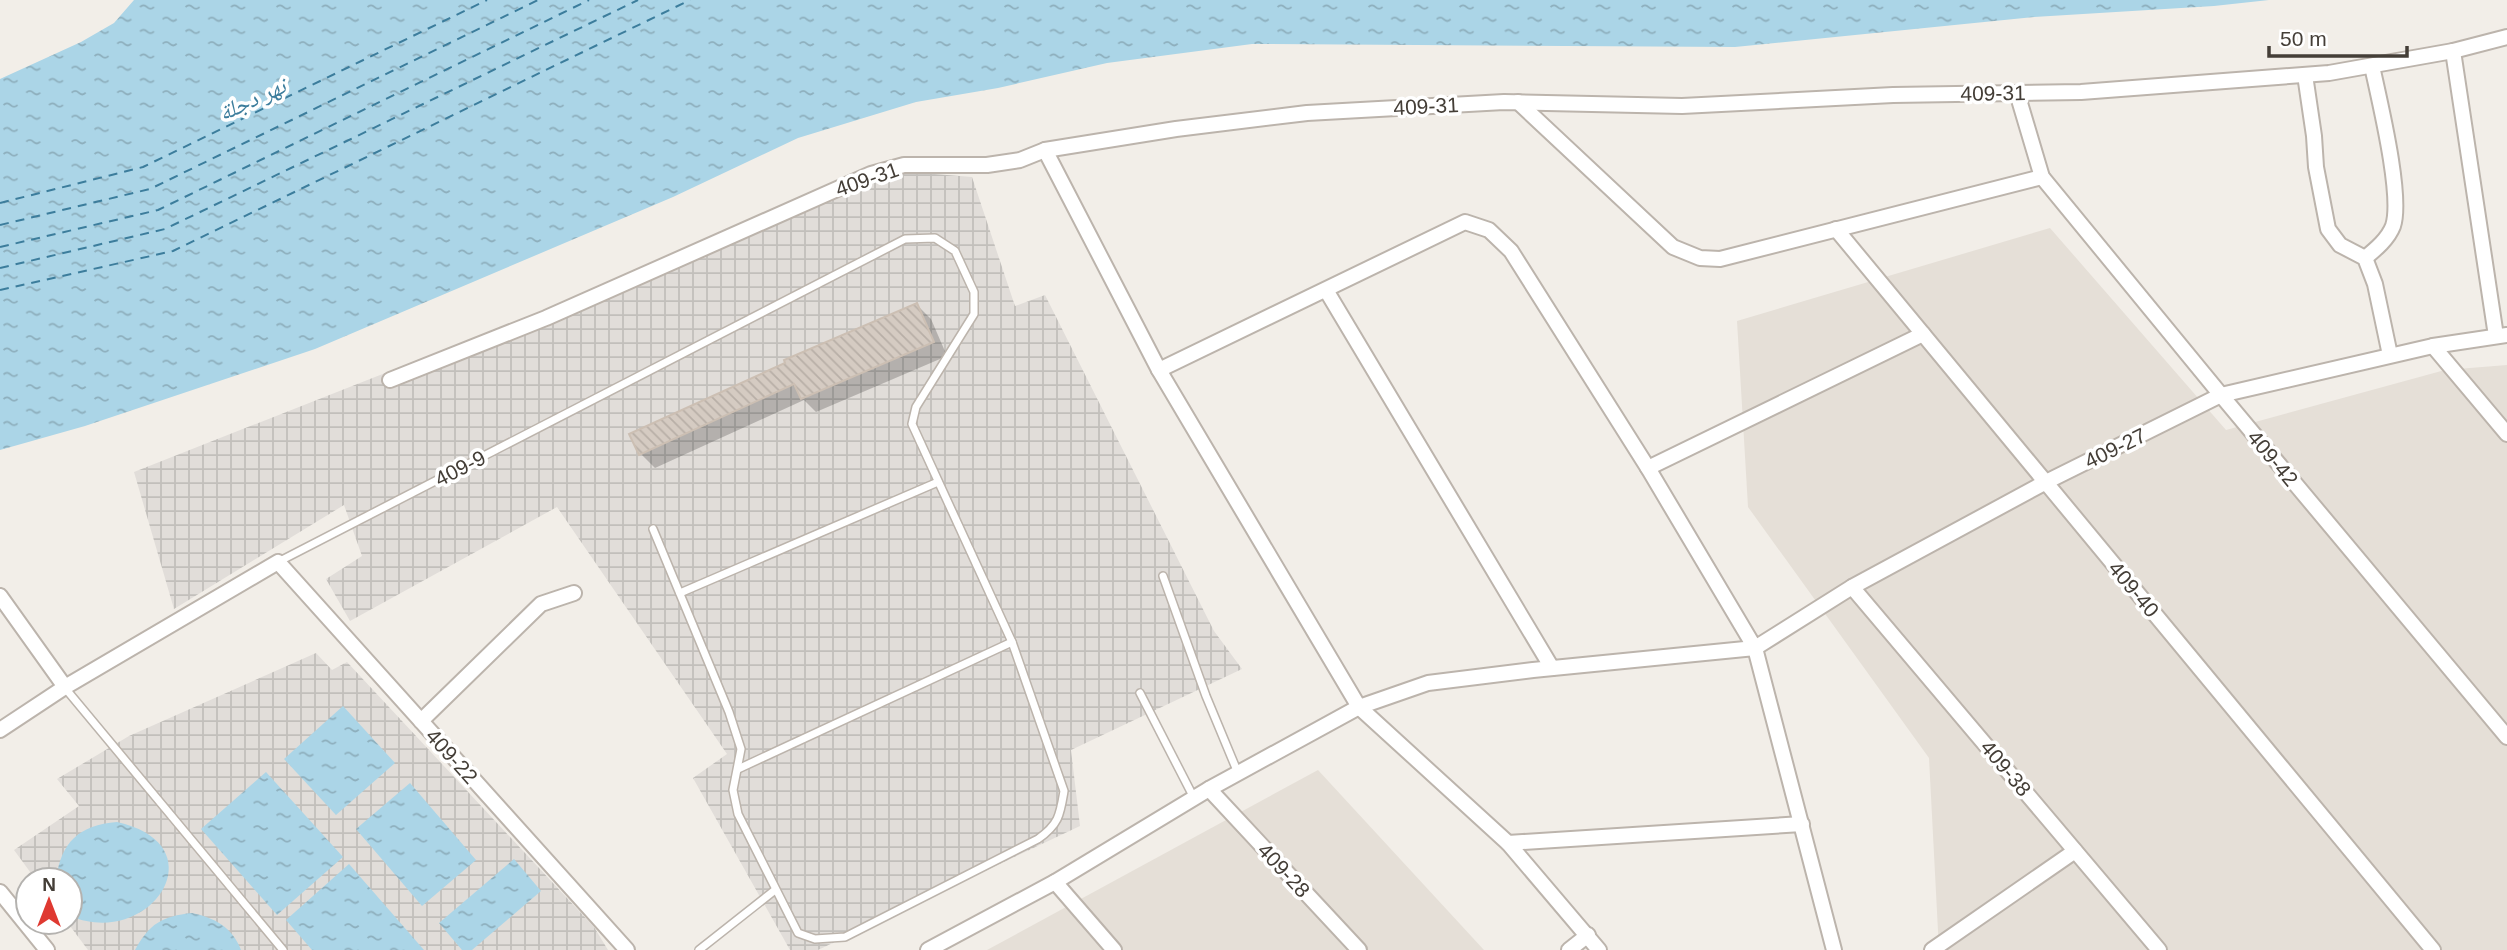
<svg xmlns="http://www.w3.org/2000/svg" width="2507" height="950" font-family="Arial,'Noto Naskh Arabic',sans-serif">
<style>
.residential{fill:#e5dfd7}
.industrial{fill:url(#industrial-grid)}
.water{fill:url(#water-ripples)}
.shadow{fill:#0003}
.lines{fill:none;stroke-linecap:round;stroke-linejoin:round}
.ferry{stroke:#3c7d9c;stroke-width:2;stroke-dasharray:9 7;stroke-linecap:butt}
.building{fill:url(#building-back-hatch);stroke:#ccbfb3;stroke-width:2}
.service-casing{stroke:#bcb4ac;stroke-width:10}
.minor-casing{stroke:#bcb4ac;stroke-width:18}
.service{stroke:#fff;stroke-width:7}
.minor{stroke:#fff;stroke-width:14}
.labels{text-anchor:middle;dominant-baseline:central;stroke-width:7;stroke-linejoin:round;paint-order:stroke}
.street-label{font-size:21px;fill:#443e37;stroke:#fff}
.water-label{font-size:23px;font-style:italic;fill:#3c7d9c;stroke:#fff}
</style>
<defs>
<pattern id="industrial-grid" width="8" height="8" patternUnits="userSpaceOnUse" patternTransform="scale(1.75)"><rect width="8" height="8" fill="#e1ddd9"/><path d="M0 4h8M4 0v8" fill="none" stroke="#c2bfbb"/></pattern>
<pattern id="water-ripples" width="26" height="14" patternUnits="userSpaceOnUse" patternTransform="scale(1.75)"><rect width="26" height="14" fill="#abd5e7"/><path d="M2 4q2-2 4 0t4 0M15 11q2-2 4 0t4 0" fill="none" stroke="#8daebc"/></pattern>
<pattern id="building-back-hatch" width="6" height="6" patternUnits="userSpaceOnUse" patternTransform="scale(1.75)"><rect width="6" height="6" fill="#d5cbc2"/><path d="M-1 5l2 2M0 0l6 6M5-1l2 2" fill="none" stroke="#b8afa7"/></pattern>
</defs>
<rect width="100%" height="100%" fill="#f2eee8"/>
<!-- residential -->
<g class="residential">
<path d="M2050,228L2226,430L2445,370L2507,365V950H1939L1929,758L1748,507L1737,321Z"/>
<path d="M1318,770L1484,950H987Z"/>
</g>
<!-- industrial -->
<g class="industrial">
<path d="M897,171L972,177L1015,306L1045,295L1214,631L1242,669L1071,750L1080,826L818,950H790L693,778L727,754L557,507L350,621L326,579L362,556L344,505L174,609L134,472Z"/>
<path d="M316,653L332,670L347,662L594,927L608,950H88L67,922H70V880H36L14,850L79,806L57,779L129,736Z"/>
</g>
<!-- water -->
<g class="water">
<path d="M134,0H2269L2214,6L2034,17L1735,47L1252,44L1107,63L998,88L916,102L798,138L673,197L315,349L85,426L0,450V79L81,42L114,23Z"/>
<path d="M343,706L395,763L336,815L284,759Z"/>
<path d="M266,772L343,857L277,915L201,829Z"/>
<path d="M410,783L476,860L422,906L356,829Z"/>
<path d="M117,822C220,845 151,950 70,916V880H56C61,842 79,825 117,822Z"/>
<path d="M514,859L541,891L472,950H462L439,923Z"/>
<path d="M349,864L424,950H312L286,920Z"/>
<path d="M192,913C215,918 232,927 241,950H135C149,924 162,916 192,913Z"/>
</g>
<!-- shadow -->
<path class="shadow" d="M917,305L931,319L947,356L816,412L804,400L655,468L641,454L632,435Z"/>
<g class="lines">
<!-- ferry -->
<g class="ferry">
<path d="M0,203L143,167L487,0"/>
<path d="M0,225L150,189L538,0"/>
<path d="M0,247L158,210L589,0"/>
<path d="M0,268L165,229L638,0"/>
<path d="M0,290L173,251L690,0"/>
</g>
</g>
<!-- building -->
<path class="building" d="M917,303L934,342L801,399L794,384L639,455L629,434L785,363L784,360Z"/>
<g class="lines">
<!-- service casing -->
<g class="service-casing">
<g id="service">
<path d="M278,562L905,239L935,238L955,251L974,292V314L916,407L912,424L1012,642L1064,791C1060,815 1059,824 1038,839L845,937L815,939L798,933L738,814L733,790L741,749L729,712L653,529"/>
<path d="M1163,576L1206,696L1238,773"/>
<path d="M680,593L938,482"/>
<path d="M65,688L283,950"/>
<path d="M1140,693L1194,798"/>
<path d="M738,769L1012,642"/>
<path d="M699,950L775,890"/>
</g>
</g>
<!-- minor casing -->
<g class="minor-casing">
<g id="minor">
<path d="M2453,51L2496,336"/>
<path d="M2305,75L2314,136L2316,167L2328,229L2340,245L2365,258L2375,284L2390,355"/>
<path d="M2017,93L2042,177L2221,395L2507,737"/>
<path d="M1518,102L1673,247L1700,258L1720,259L2042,177"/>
<path d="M1045,150L1159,370L1359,707L1508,843L1599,950"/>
<path d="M1836,229L2433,950"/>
<path d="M2365,258C2376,249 2388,239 2393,226C2403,196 2379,99 2372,66"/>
<path d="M1326,290L1552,668"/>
<path d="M2433,346L2507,434"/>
<path d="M1159,370L1465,222L1489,230L1511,251L1648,468L1755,648L1834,950"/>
<path d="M390,380L546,318L871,174L904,165H987L1020,160L1045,150L1176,129L1307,113L1504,102L1682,106L1893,95L2081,92L2329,73L2453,51L2507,37"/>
<path d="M1648,468L1923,334"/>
<path d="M1852,587L2159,950"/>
<path d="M0,596L65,687"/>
<path d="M421,721L541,604L574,593"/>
<path d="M0,730L65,687L278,562L627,950"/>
<path d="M1209,789L1359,950"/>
<path d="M1508,843L1802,824"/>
<path d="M1055,882L1114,950"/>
<path d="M0,892L47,950"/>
<path d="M928,950L1055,882L1209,789L1359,707L1428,683L1533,670L1755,648L1852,587L2046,482L2221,395L2433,346L2507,335"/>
<path d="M1569,950L1588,935"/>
<path d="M1932,950L2075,851"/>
</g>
</g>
<!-- service -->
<use href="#service" class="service"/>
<!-- minor -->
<use href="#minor" class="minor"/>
</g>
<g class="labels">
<!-- street labels -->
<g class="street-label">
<text transform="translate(1993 93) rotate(-1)">409-31</text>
<text transform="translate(1426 106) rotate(-3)">409-31</text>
<text transform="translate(867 179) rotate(-19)">409-31</text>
<text transform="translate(2115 448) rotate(-26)">409-27</text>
<text transform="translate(2273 458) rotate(50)">409-42</text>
<text transform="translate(460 468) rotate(-27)">409-9</text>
<text transform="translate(2134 589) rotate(50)">409-40</text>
<text transform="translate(452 756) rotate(48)">409-22</text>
<text transform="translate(2006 768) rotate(50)">409-38</text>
<text transform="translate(1284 870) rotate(47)">409-28</text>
</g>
<!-- water labels -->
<g class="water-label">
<text transform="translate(252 99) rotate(-25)">نهر دجلة</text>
</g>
</g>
<!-- north arrow -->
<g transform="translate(49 901)"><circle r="33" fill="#ffffff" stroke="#b4b2af" stroke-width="2"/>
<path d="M0-5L12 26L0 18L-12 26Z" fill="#df3931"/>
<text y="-10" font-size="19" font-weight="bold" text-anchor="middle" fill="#443e37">N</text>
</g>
<!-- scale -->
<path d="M2269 46v10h138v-10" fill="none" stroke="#443e37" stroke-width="3.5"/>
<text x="2280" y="46" font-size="21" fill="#443e37" stroke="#ffffff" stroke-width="5" paint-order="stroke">50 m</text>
</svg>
